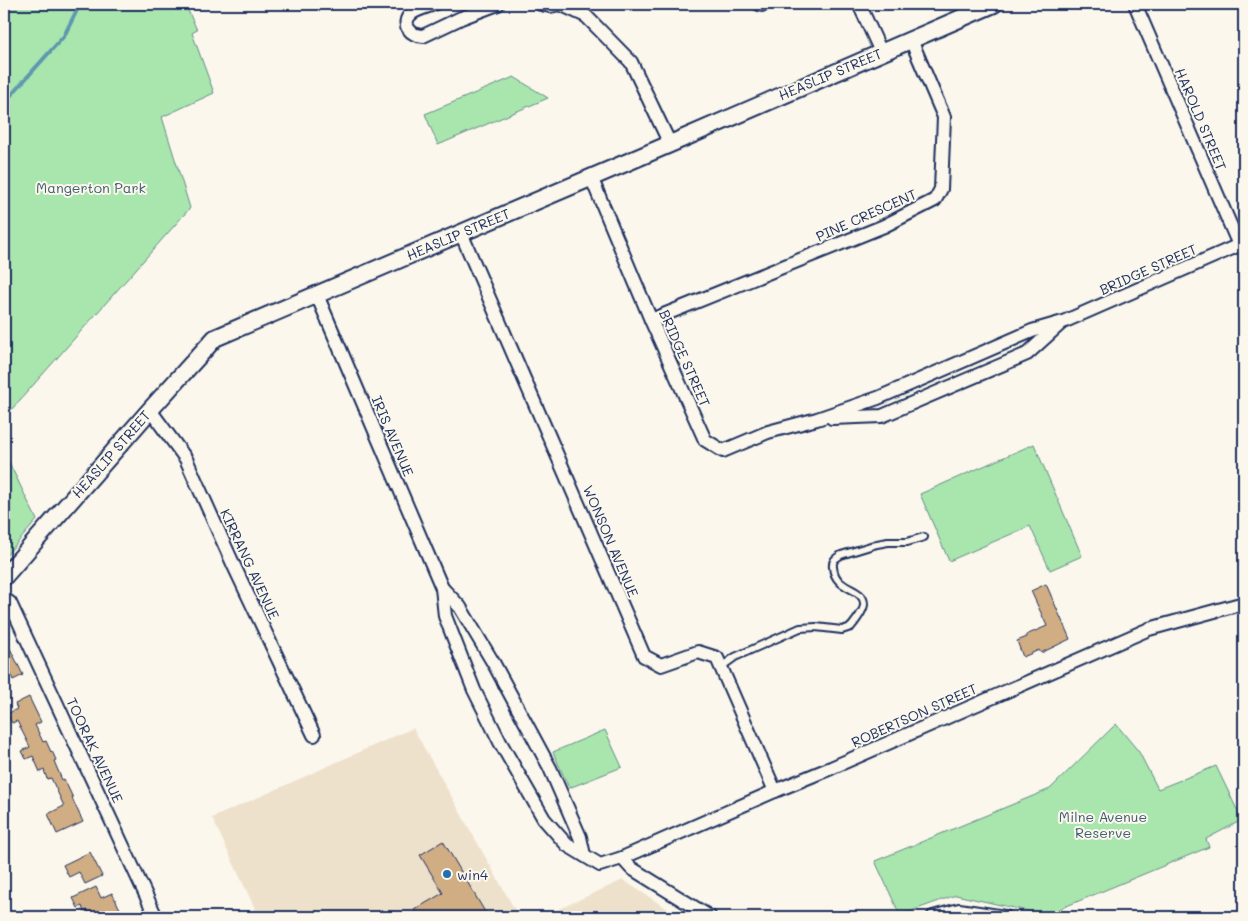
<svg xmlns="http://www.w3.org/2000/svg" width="1248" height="921" font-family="Mali,sans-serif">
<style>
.built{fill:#eee1cc}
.green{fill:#a9e6ad;stroke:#628a86}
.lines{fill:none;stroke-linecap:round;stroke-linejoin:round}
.stream{stroke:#5e97ae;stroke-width:4}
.building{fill:#d1ad83;stroke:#1b2f5e}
.lane-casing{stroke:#1b2f5e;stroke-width:10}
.street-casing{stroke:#1b2f5e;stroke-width:16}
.secondary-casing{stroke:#1b2f5e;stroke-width:20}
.lane{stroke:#fbf7ec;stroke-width:6}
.street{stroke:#fbf7ec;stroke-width:12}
.secondary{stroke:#fbf7ec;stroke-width:16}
.poi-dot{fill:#1f6fb2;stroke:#fbf7ec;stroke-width:2}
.labels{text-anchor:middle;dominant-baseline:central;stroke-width:4;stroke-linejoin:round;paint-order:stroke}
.street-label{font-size:14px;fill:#1b2f5e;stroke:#fbf7ec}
.park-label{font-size:14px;fill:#3e5d72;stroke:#fbf7ec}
.poi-label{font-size:14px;fill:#1b2f5e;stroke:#fbf7ec;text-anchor:start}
</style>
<rect width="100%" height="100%" fill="#fbf7ec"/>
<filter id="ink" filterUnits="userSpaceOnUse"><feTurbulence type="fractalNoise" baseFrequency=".02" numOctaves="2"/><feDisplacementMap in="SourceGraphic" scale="10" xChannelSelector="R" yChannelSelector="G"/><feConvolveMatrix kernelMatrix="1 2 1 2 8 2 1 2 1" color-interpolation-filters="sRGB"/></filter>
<g filter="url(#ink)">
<!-- built -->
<g class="built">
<path d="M413,728L519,917H259L212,818Z"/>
<path d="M623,880L680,917H541Z"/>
</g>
<!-- green -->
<g class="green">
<path d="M4,4H185L197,30L192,33L214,93L162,117L190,208L4,418Z"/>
<path d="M514,77L548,98L438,145L425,114Z"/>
<path d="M1034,444L1082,556L1050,570L1030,526L949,561L920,494Z"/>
<path d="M4,452L37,520L4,558Z"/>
<path d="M1116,724L1139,752L1158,789L1216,766L1242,820L1206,839L1209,847L1045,915L956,895L900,915L875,861L1050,789Z"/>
<path d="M605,730L622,767L569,788L553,752Z"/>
</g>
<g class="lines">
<!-- stream -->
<path class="stream" d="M4,103L64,36L80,4"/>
</g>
<!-- building -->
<g class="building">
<path d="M1046,584L1070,639L1041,653L1039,650L1023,657L1017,641L1027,637L1026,635L1047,626L1031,591Z"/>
<path d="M4,636L23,675L13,680L11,674L4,677Z"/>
<path d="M29,697L41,722L35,725L43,742L46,741L51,752L52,751L56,760L54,761L62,780L64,779L73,798H72L83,822L57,834L48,814L64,806L51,778L47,779L44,770L40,772L33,756L26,759L22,751L30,747L17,721L12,723L7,714L17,709L15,704Z"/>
<path d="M443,841L488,917H419L414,910L443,893L420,855Z"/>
<path d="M90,852L102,876L85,884L79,872L69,877L63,865Z"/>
<path d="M96,887L101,898L112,893L124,917H91L88,910L84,912L82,906L78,908L73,898Z"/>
</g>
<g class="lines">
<!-- lane casing -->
<g class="lane-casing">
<path id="lane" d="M721,667L735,657L800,628L816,627L842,630L851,627C855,622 865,609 864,603C863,587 835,591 833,567C832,560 836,558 841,555L877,544L888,542H907L924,537"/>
</g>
<!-- street casing -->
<g class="street-casing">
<g id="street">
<path d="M434,4C427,7 417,9 411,14C400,24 411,36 423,36L461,18L498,4"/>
<path d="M541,4L550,6L560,4L586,16L631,62L670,144"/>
<path d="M759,4L762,5L765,4"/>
<path d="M859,4L881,52"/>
<path d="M1135,4L1239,245"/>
<path d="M591,177L651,320L705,440L723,451L768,432L817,419L878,398L1032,331L1063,322L1244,243"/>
<path d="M461,233L644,656L661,665L698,652L717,658L775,791"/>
<path d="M317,295L442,588L445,616L474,690L500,742L544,819L567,845L600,865L622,858L775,791L831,768L1149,629L1244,603"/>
<path d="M651,320L884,226L935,200L941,189L944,117L911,40"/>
<path d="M150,410L186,459L234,566L314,735"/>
<path d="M832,418L882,416L1027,354L1060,324"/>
<path d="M442,588L460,607L494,664L550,768L580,837L584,855"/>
<path d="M4,599L10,603L156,917"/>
<path d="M622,858L631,868L710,917"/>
<path d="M933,917L959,910L1005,917"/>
</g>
</g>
<!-- secondary casing -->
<g class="secondary-casing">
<path id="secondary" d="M4,577L150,410L215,338L670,144L994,4"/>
</g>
<!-- lane -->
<use href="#lane" class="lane"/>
<!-- street -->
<use href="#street" class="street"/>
<!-- secondary -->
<use href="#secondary" class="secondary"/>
</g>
</g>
<!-- markers -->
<circle class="poi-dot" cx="447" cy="874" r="5"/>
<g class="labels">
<!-- street labels -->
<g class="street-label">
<text transform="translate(830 74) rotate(-23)">HEASLIP STREET</text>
<text transform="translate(1201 119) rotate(67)">HAROLD STREET</text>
<text transform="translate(866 215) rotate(-24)">PINE CRESCENT</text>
<text transform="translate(458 234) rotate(-23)">HEASLIP STREET</text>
<text transform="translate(1148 269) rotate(-24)">BRIDGE STREET</text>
<text transform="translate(685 358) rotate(66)">BRIDGE STREET</text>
<text transform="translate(393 436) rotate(67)">IRIS AVENUE</text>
<text transform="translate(111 454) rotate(-49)">HEASLIP STREET</text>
<text transform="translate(611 541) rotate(67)">WONSON AVENUE</text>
<text transform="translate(250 564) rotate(65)">KIRRANG AVENUE</text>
<text transform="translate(914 715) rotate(-24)">ROBERTSON STREET</text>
<text transform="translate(95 750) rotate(65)">TOORAK AVENUE</text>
</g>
<!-- park labels -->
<g class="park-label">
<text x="91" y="187">Mangerton Park</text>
<text x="1103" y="816">Milne Avenue<tspan x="1103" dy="16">Reserve</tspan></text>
</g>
<!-- poi labels -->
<g class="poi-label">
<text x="457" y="874">win4</text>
</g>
</g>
<!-- margin -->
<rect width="1248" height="921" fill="none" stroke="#fbf7ec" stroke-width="20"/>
<rect x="10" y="10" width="1228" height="901" fill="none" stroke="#1b2f5e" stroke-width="2" filter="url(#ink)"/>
</svg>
